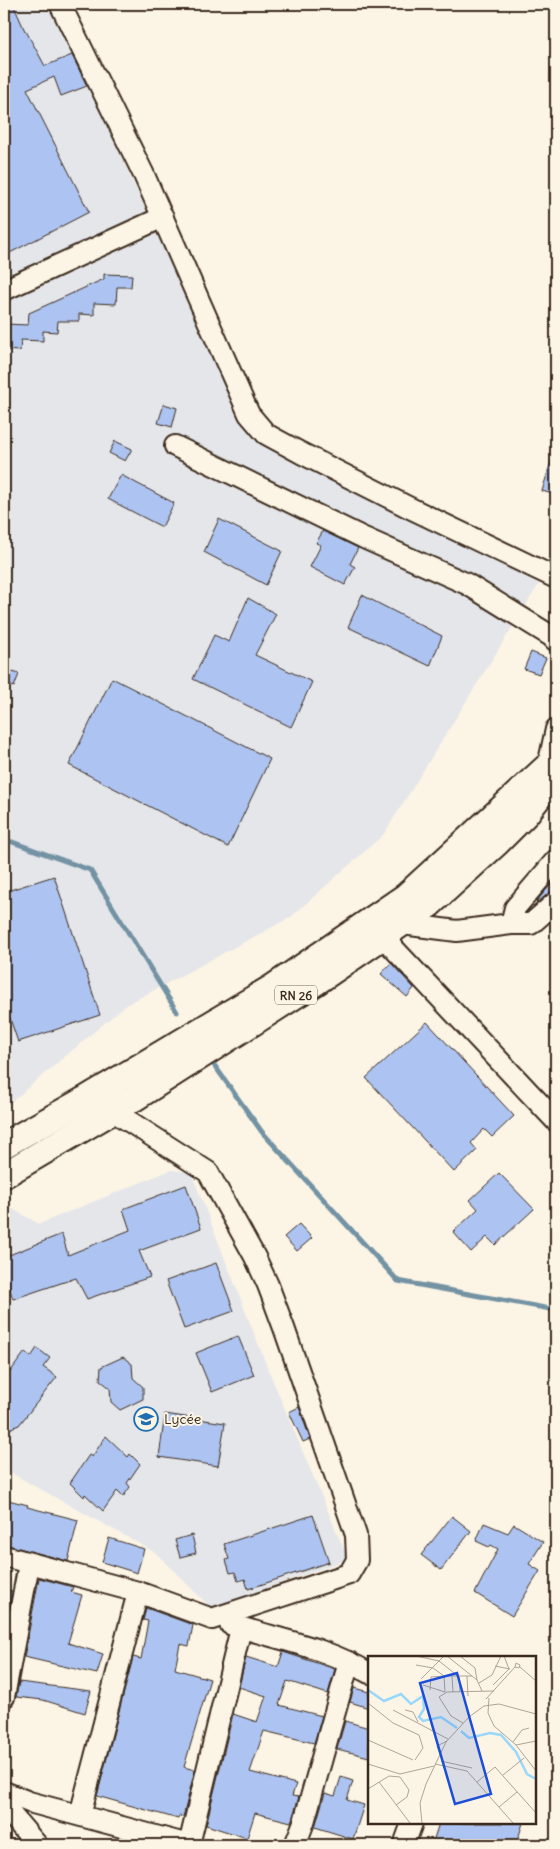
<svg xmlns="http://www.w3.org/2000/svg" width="560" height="1849" font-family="Delius,sans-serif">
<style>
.built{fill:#e4e6e9}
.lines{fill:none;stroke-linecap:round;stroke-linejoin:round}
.stream{stroke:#7392a3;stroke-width:5}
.building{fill:#adc4f2;stroke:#3b2a1e}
.minor-casing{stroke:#3b2a1e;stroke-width:24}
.major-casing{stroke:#3b2a1e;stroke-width:29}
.minor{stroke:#fcf5e5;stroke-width:20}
.major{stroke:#fcf5e5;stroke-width:25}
.labels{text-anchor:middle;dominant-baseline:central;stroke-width:4;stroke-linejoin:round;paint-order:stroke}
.shield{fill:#fcf5e5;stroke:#75675a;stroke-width:1}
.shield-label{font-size:12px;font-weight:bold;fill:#3b2a1e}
.poi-label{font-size:14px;fill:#3b2a1e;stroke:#fcf5e5;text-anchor:start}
.inset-river{fill:none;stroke:#99d7fb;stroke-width:2.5}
.inset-road{fill:none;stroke:#afa495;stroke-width:1}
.view{fill:#1d4ed8;fill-opacity:0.15;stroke:#1d4ed8;stroke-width:2.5}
.inset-edge{fill:none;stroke:#3b2a1e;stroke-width:2.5}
</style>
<rect width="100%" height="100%" fill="#fcf5e5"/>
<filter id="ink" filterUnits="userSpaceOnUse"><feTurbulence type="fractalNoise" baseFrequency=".02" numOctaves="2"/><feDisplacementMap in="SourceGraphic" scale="10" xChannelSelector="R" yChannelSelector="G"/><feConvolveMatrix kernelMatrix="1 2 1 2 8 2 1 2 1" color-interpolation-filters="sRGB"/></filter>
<g filter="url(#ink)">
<!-- built -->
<g class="built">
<path d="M4,4H50L240,411L267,447L539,584L384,834L291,917L126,1005L4,1108Z"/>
<path d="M171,1170L191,1172L268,1369L348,1559L211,1608L156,1553L4,1469V1204L39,1224Z"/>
</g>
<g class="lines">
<!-- stream -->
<g class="stream">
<path d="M4,839L90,870L177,1012"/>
<path d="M212,1062L262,1132L398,1281L556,1310"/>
</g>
</g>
<!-- building -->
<g class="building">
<path d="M4,4H13L25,31H26L45,66L72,55L87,86L61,96L54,77L27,89L89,212L4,256Z"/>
<path d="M104,274L132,275L131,287H117L116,304L94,303V315L79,314V321H58L57,332L43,331V341L21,340L20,351L4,350V324L28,325L29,313L104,279Z"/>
<path d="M164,404L177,408L172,427L158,423Z"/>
<path d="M115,441L132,449L125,461L109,453Z"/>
<path d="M553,455L556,456V495L542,491Z"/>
<path d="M121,475L174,503L162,527L108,499Z"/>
<path d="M219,519L282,551L266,585L204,552Z"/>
<path d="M323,531L358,548L350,564L355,567L345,585L310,567L321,545L316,543Z"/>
<path d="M362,595L442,636L430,666L348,627Z"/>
<path d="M248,598L276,614L255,655L312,682L291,727L193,679L214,635L229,642Z"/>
<path d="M531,652L546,658L539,674L524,669Z"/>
<path d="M4,669L19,674L14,687L4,683Z"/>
<path d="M112,678L270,759L228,847L69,765Z"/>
<path d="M54,876L100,1015L18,1042L4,1001V892Z"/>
<path d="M552,883L556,887V890L549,893L537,903L536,902Z"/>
<path d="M391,963L414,988L407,997L381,974Z"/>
<path d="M427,1022L514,1116L492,1137L484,1129L471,1143L477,1150L454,1172L366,1078Z"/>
<path d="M499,1173L534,1209L495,1245L487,1237L471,1252L453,1232L478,1209L470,1200Z"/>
<path d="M186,1185L201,1228L139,1251L150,1277L87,1299L76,1278L13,1299L4,1272V1257L62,1234L68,1255L130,1230L123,1209Z"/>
<path d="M299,1224L312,1238L297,1251L284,1237Z"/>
<path d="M216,1263L234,1311L184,1329L166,1281Z"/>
<path d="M238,1336L254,1375L212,1392L196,1353Z"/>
<path d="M37,1348L50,1358L43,1367L57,1377L19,1425L4,1431V1380L25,1352L31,1357Z"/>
<path d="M123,1357L132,1364L133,1378L143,1387V1399L120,1410L111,1402L110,1388L100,1380L101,1367Z"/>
<path d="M299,1407L310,1439L303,1442L289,1412Z"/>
<path d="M165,1414L225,1423L218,1466L159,1457Z"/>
<path d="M106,1436L128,1457L130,1454L140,1464L127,1483L130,1487L123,1497L117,1491L103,1511L85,1494L84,1497L70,1483L89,1455L92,1457Z"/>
<path d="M4,1499L28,1505L27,1507L78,1520L68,1561L4,1544Z"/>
<path d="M313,1515L329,1562L248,1589L245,1579L238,1581L235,1572L230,1573L226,1560L229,1559L224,1544Z"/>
<path d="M452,1516L471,1531L441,1570L421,1555Z"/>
<path d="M484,1523L508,1533L514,1524L543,1542L529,1564L540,1571L512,1616L475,1593L498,1549L491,1545L489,1547L476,1541Z"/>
<path d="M192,1535L196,1553L180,1557L175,1540Z"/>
<path d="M109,1538L144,1549L137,1573L102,1562Z"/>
<path d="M39,1578L73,1587L71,1592L82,1595L68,1643L103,1654L97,1674L24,1657Z"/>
<path d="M4,1589L12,1591L4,1632Z"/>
<path d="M146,1608L193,1625L189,1646L180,1644L175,1669L210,1679L184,1767L195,1770L183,1817L179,1816L178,1819L97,1796L133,1657L141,1659L148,1621L143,1620Z"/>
<path d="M283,1652L335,1669L328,1694L287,1681L279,1705L322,1716L314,1743L264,1731L250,1772L296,1784L292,1796L299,1797L291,1822L255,1813L247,1838L206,1825L233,1714L257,1722L266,1696L239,1687L246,1657L278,1667Z"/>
<path d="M19,1682L91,1691L85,1713L43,1700L16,1697Z"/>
<path d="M354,1688L369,1692V1708L350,1702Z"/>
<path d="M345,1721L369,1728V1757L337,1749Z"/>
<path d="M341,1777L353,1781L347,1800L364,1805L353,1839L315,1827L325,1793L335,1796Z"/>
<path d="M439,1823H523L516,1845H432Z"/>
</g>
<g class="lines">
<!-- minor casing -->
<g class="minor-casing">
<g id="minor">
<path d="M60,4L144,175L249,414L266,434L301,453L408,507L556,578"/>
<path d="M4,290L163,217"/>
<path d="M175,446L364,538L467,584L551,636L556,641"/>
<path d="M548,766L556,729"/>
<path d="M402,924L457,931L511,924H531L556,902"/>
<path d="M511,924L515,908L556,860"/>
<path d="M382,936L556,1121"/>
<path d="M4,1556L138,1592L212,1619L349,1574L357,1560L356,1535L284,1328L268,1285L255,1257L208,1172L113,1111"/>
<path d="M230,1624C279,1640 323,1646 369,1673"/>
<path d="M4,1697L29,1564"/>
<path d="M4,1792L29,1802L189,1845"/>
<path d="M4,1806L37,1845"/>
<path d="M80,1815L138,1592"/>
<path d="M190,1845H189L241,1628"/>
<path d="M295,1845L304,1822L349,1662"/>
<path d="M404,1845L412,1823"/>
</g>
</g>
<!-- major casing -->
<g class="major-casing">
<g id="major">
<path d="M4,1145L84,1100L273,987L406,896L550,764"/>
<path d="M4,1175L135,1098L315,983L429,905L498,842L526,814L556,775"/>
</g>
</g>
<!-- minor -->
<use href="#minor" class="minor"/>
<!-- major -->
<use href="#major" class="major"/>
</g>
</g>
<!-- icons -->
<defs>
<g id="school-ring" transform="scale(1.25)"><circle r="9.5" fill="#fcf5e5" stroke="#1f6fb2" stroke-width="1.5"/><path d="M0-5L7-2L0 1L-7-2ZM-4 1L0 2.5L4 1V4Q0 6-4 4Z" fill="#1f6fb2"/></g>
</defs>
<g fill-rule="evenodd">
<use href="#school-ring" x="146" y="1419"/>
</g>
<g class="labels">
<!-- shield labels -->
<rect class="shield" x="275" y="985.5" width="42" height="19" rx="4"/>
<g class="shield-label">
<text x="296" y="995">RN 26</text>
</g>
<!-- poi labels -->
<g class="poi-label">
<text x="164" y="1419">Lycée</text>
</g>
</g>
<!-- overview -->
<g transform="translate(368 1656)">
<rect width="168" height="168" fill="#fcf5e5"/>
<path class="inset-river" d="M0,34L16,45L33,38L43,48L55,40L56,53L51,61L55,65L73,61L89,72M93,75L101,82L122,77L133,79L148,96L159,118L168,123"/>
<path class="inset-road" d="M48,0L71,5L91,21L92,36M79,0L109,24L114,35M92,0L107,12L109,24M148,7L152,9L151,12L147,11ZM48,9L65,12L76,20H104M127,10L142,13M152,11L168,25M84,20L85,36M99,20L100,40M53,23L76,0M111,27L124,19L133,0M55,29L77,36M125,29L141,13L136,0M62,34L63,21L76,20L77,36M121,42L120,57L126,70L148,89L168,85M118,43L147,11M0,47L25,67L51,79L55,92L47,104M25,54L80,83M37,54L45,56L50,66M95,67L83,60L71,41L79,36L126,35M0,84L45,104M145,86L154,74L161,72M148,89L168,115M72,98L69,90L79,85M73,105L104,112M0,108L32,118L66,110M67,108L99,115L145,167M135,119L156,102M21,120L32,121L41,134L39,141L28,149M11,126L42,167M109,126L127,111L168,157M0,133L21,120M131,151L149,136M54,167L52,147L58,128L78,86L101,61L116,50L131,48L168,58"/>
<path class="view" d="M89,17L123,138L87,148L52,27Z"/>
<rect width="168" height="168" class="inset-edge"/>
</g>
<!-- margin -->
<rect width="560" height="1849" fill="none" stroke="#fcf5e5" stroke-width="20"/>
<rect x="10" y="10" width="540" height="1829" fill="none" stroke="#3b2a1e" stroke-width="2" filter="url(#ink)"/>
</svg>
